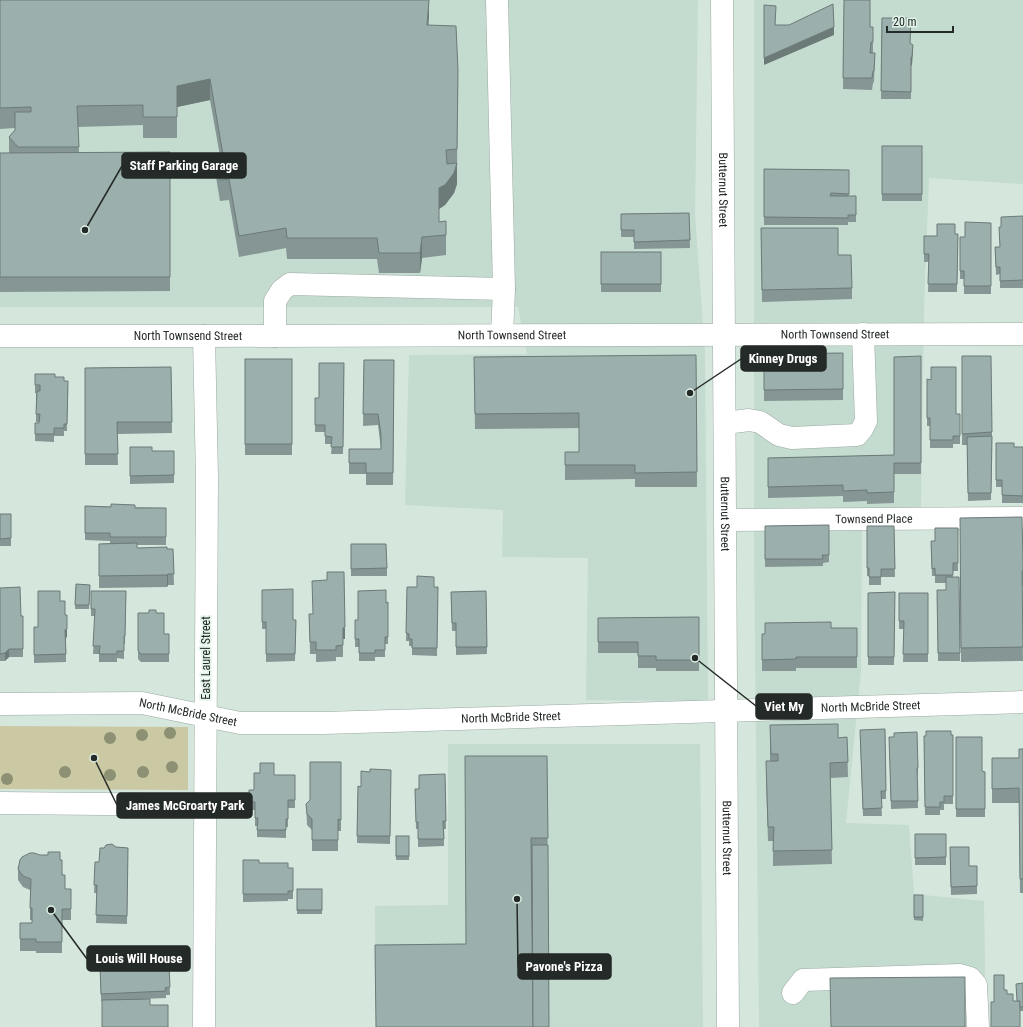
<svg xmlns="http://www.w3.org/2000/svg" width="1023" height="1027" font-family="'Roboto Condensed',sans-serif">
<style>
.built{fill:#c4dbcf}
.green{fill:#cbc9a3}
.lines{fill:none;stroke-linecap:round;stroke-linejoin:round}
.minor-casing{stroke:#9aaaa1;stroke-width:23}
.minor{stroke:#fff;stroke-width:22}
.tree{fill:#8b9172}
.wall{fill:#859694}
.shaded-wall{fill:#6c7a78}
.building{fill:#9bafac;stroke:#6c7a78}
.labels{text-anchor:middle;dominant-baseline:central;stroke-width:3.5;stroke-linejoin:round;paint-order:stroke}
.street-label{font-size:12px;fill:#242a27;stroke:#e2f4ea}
.leader{fill:none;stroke:#242a27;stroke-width:1.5}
.callout-dot{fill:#242a27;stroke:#e2f4ea;stroke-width:1.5}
.callout{fill:#242a27;stroke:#242a27;stroke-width:1.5}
.callout-label{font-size:13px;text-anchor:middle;font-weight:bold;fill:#fff}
</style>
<rect width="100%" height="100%" fill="#d5e6dd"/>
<!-- built -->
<g class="built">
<path d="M0,0H698L695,215L705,352L708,701L586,700L588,558L502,557L503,510L405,505L409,355L527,354L518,307H0Z"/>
<path d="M754,0H1023V184L929,178L924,309L921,508L862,511L861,670L846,823L909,825L914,894L984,901L985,961L984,1027H759L754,543Z"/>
<path d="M448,744H700L703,1027H376L375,906L448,905Z"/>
</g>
<!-- green -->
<path class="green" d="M0,726L188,727V790L0,789Z"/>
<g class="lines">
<!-- minor casing -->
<g class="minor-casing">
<g id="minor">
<path d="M497,0L504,289L502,335"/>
<path id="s1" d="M722,0L728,1027"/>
<path id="s2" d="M0,336H204L1023,334"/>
<path d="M204,336L207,478L204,1027"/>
<path d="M275,336V301L282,290L290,284L504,289"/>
<path d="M725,423L749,420L760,422L779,435L792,438L857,435L862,429L866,421L863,334"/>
<path id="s3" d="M726,520L1023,518"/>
<path id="s4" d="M0,704L142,703L240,723H323L1023,702"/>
<path d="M0,803L205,805"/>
<path d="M793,993L803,980L960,975L970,978L976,985L978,1027"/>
</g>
</g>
<!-- minor -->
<use href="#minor" class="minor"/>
</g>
<!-- trees -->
<g class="tree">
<circle cx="170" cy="733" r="6"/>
<circle cx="142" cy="735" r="6"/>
<circle cx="110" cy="738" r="6"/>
<circle cx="172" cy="767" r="6"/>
<circle cx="65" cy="772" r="6"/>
<circle cx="143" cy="772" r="6"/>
<circle cx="110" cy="775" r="6"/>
<circle cx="7" cy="779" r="6"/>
</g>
<!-- wall -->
<g class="wall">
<path d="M0,0H429L428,25L458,70L457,170V184L454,193L445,205L439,209V222L446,221V255L422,258L420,273H379L377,259H287L286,248L239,257L229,200L220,201L216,177V156H220L210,100L177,107V138H143V125L78,127L79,153L170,152V291L0,292V153H9V137L15,131V128L0,129Z"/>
<path d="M844,0L870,27H873V53H875L874,82L873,83L872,90L843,89Z"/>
<path d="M882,18L910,43L913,52L912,64L911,66V99H881Z"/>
<rect x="882" y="146" width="40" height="55"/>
<path d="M764,169L849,170V196H856V222H848V225H764Z"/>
<path d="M689,213L690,248L634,249V237H621V214Z"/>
<path d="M1023,216V288H1000V274L996,275L995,247H1000L1001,227Z"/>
<path d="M991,223V294H964V279H960V237H965Z"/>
<path d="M761,228L838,255L852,288V299L762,302Z"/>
<path d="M958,234L957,292H928L929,262H924V236H937Z"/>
<rect x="601" y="252" width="60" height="40"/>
<path d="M843,353V400L764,401V354Z"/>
<path d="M696,355L697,487H635V479L565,480V452H579V428L475,429L474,357Z"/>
<path d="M921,356V474H894V503L867,504V501L843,502V496L768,498V458L894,455Z"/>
<path d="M962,356L992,432L991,500L968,501L967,445H962Z"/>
<rect x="245" y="359" width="47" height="96"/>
<path d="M364,360H394L393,485H366V474H349V449H381L378,425L363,426Z"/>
<path d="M344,363L343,454H331L332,444H325V432H315V398H319Z"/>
<path d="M171,367L172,433L117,434L118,465H85V368Z"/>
<path d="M35,374L55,377L64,381H68L67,431H64V436H54V442L35,441V423H39V422H36V393H35Z"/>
<path d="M956,414H960V444H953V448H930V426H927V418Z"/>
<path d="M996,443L1014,447H1023V503H1002V487H996Z"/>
<path d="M130,447L152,451L174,475V483L130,484Z"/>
<path d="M85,506L166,508V545H137V548L173,549L174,585H168L167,587L99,588V544L110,543V541L85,540Z"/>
<rect x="0" y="514" width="11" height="32"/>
<path d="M960,518L1023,571V586H1022L1023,661L961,662Z"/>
<path d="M829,525V562L823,563V566L765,567V526Z"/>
<path d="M867,526H894L895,577H881V585H869V576H867Z"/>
<path d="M958,528V571H953V577H959L960,661H938L937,590H946V583H935V576H932L931,541H935Z"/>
<path d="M351,544L387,568V576H351Z"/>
<path d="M76,584L90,585L89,609H75Z"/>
<path d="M407,587H438L437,656L412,655V646H409V641H406Z"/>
<path d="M0,588L21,616H23V657H9L5,661H0Z"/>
<path d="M262,590L293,620H296L295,661L266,662V629H262Z"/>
<path d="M91,591H126L125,644H124V659L117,658V662H99V654H93L95,616H91Z"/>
<path d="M486,591L487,654L456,655V631H452L451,592Z"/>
<path d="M895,592L894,665H868V593Z"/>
<path d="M899,593H928V662H903L904,629H899Z"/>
<path d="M60,601L65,615L67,637L66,638V662L34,663V627H38Z"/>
<path d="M388,602V644H385V657H375V661H359V647H355V620H358L386,603Z"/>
<path d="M138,613H156L164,634H169V662H141L138,659Z"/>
<path d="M309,614L345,639H343V657H336V661L316,662V654H310Z"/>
<path d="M699,617V671H656V668H638V653H598V618Z"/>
<path d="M831,628H857V668H796V671H762V634Z"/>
<path d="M770,725L838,738L847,737L848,777L830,778L832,864L773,866V841H768L766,776L770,761Z"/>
<path d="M885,729L886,799H881L882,816H863L860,737Z"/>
<path d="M953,735V804H944V810H940V815H925L924,736Z"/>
<path d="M889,737L918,768V775H917L918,808L891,809Z"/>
<path d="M956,737L982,771L985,772V817H956Z"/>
<path d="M1023,749V893H1020L1019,803H992V773L1019,758Z"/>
<path d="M547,756L549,1027L466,944Z"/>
<path d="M341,762V831H338V851H312V830L307,825L306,804L310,800Z"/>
<path d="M391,770L390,844L357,843L358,786L361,787L370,772Z"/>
<path d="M445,774L446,829H444V846L418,847V829H416L415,789H419Z"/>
<path d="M274,775H295V808H288V827H286V838L257,837V826H255V810H249V790H254Z"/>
<rect x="915" y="834" width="31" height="31"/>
<rect x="396" y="836" width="13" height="24"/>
<path d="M116,847L128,848L127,924L96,923L97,893H94L95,862H99Z"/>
<path d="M950,847L969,866H977V894L951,895Z"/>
<path d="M40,855L60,860L65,889H71V920H62V953H36V951H20V923H32V920H30V890L23,887L18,880V869Z"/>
<path d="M243,860L288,868H293V899H288V901L243,902Z"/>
<rect x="297" y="889" width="25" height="25"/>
<path d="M914,895H923V921L914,920Z"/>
<path d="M100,965H169L170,995H166V998L143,999L150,1005L168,1027L101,1001Z"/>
<path d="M1023,983V1011H1020L994,1002L1004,990L1013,1001H1017Z"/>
</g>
<!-- shaded-wall -->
<g class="shaded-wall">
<path d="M429,0V17L427,45V25Z"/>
<path d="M834,27V35L764,65V58Z"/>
<path d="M913,45L912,64L911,66V58Z"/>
<path d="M210,79V100L177,107V86Z"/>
<path d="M457,163V184L454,193L445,205L439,209V243V188Z"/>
<path d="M422,237V258L420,273V253Z"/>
<path d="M168,574V585L167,587V575Z"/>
<path d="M345,627V639H343V628Z"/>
<path d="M67,629V637L65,638V630Z"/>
<path d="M9,649V657L5,661V653Z"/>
</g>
<!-- building -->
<g class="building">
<path d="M0,0H429L427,25L456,26L458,70L457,149L446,150L447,164L457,163L454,173L445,185L439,188V222L446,221V235L422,237L420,253H379L377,238H287L286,228L239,236L229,179L220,180L216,156L223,155L210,79L177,86V117H143V105L77,106L79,147H18L9,137L15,130V112H31V107L0,108Z"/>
<path d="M844,0H870V27H873V42H871L870,53H875L874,71H873L872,78H843Z"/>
<path d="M833,4L834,27L764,58V5L776,6L775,25H789Z"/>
<path d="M882,18H911L910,43L913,45L912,56L911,58V92L881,91Z"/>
<rect x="882" y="146" width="40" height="48"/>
<path d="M170,152V277H0V153Z"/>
<path d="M764,169L849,170V194L831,193L830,196H856V215H848V218L764,217Z"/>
<path d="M689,213L690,240L634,242V230H621V214Z"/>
<path d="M1023,216V280L1000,281V267H996L995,247H1000L999,227H1001V217Z"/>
<path d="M965,222L991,223V286H964V271H960V237H965Z"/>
<path d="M937,224H955V234H958L957,284H928L929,254H924V236H937Z"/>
<path d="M761,228H838V255H851L852,288L762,290Z"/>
<rect x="601" y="252" width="60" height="32"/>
<path d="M843,353V389L764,390V354Z"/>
<path d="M696,355L697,472L635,473V465H565V452H579V413L475,414L474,357Z"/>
<path d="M921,356V463H894V492L867,493V490L843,491V485L768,487V458L894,455V357Z"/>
<path d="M962,356H991L992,432L962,434Z"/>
<rect x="245" y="359" width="47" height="85"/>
<path d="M364,360H394L393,473H366V463H349V449H381V435L378,414H363Z"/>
<path d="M319,363H344L343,447H331L332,437L325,436V425H315V398H319Z"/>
<path d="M171,367L172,422H117L118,454H85V368Z"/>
<path d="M931,367H956V414H960V436H953V440H930V418H927V379L931,380Z"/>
<path d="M35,374H55V377H64V381H68L67,424H64V428H54V434H35V423H39L40,414H36L37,391H40V385H35Z"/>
<path d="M992,436L991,493H968L967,437Z"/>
<path d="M996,443H1014V447H1023V496L1002,495V480H996Z"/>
<path d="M130,447H152V451H174V475L130,476Z"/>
<path d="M111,504L135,505V508H166V537H110V533H85V506L111,507Z"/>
<path d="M0,514H11V538L0,539Z"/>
<path d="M1022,517L1023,562V571H1022L1023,647L961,648L960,518Z"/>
<path d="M829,525V555H822L823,559H765V526Z"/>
<path d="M867,526H894L895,569H881V577H869V568H867Z"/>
<path d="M935,528H958V563H953V575H935V568L932,569L931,541H935Z"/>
<path d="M137,543V548L167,547V549H173L174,574H168L167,575L99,576V544Z"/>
<path d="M351,544H386L387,568L351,569Z"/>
<path d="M327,572H344L345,627L343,628V645L336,646V650H316V642H310L309,614H313L312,581L327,580Z"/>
<path d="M417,576L434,577V587H438L437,648H412V639H409V634L406,633L407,587H417Z"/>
<path d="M946,577H959L960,653H938L937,590H946Z"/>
<path d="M76,584L90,585L89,605H75Z"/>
<path d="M20,587L21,616H23V649H9L5,653L0,654V588Z"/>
<path d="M293,589V620H296L295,654H266V622H262V590Z"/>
<path d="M386,590V603L388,602V637H385V650H375V653H359V639H355V620H358V591Z"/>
<path d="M38,591H60V601H65V615H67V629L65,630L66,654L34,655V627H38Z"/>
<path d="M91,591H126L125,636H124V651H117V654H99L100,646H93L95,609H91Z"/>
<path d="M486,591L487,647H456V623H452L451,592Z"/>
<path d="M895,592L894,657H868V593Z"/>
<path d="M899,593H928V654H903L904,621H899Z"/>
<path d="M149,610H156V613H164V634H169V654H141L138,651V613H149Z"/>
<path d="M699,617V660H656V656H638V642H598V618Z"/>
<path d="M831,622V628H857V657H796V659L762,660V634H765V623Z"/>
<path d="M838,724V738L847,737L848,762L830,763L832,850L773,851L774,827H768L766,761H778V754H771L770,725Z"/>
<path d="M885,729L886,791H881L882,808L863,809L860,730Z"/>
<path d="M926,731H951V735H953V796H944V802H940V807H925L924,736H926Z"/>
<path d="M917,732L918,768H917L918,801H891L889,737H894V733Z"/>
<path d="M956,737H982V771L985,772V809H956Z"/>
<path d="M1019,749H1023V879H1020L1019,788L992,789V758H1019Z"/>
<path d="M465,756H547L548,838H531L533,1027H376L375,945L466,944Z"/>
<path d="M310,762H341V820L338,819V840H312V819L307,814L306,804L310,800Z"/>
<path d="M260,763H274V775H295V800H288V819H286V830H257L258,818H255V802H249V790H254V773H260Z"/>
<path d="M370,769L391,770L390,836H357L358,786L361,787V771L370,772Z"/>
<path d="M445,774L446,821H443L444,839H418V822H416L415,789H419V775Z"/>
<path d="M915,834H946V857L915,858Z"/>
<rect x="396" y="836" width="13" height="20"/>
<path d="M112,844L116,847L128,848L127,916L96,915L97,885H94L95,862H99L100,848H104L106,845Z"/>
<path d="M532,845H548L549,1027H533Z"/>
<path d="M950,847H969V866H977V886L951,887Z"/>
<path d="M48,852H60V860H62V875H65V889H71V909H62V942H36V939H20V923H32V908H30L31,879L23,876L18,869L20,860L22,857L30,853H34L40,855H48Z"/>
<path d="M243,860H259V863H288V868H293V891H288V894H243Z"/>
<rect x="297" y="889" width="25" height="21"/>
<rect x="914" y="895" width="9" height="22"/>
<path d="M166,962V965H169L170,987L165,988L166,991L101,994L100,965Z"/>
<path d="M994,975H1004V990H1007V994H1013V1001H1020V1027H991V1002H994Z"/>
<path d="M965,977V1027H831L830,978Z"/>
<path d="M1023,983V1007H1020V1001H1017L1016,984Z"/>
<path d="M150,999V1005H168V1027H102V1000Z"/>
</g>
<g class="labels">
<!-- street labels -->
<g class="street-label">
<text stroke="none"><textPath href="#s1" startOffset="190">Butternut Street</textPath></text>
<text stroke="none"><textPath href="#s2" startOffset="835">North Townsend Street</textPath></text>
<text stroke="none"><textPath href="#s2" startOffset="512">North Townsend Street</textPath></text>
<text stroke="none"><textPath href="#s2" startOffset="188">North Townsend Street</textPath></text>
<text stroke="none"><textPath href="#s1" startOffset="514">Butternut Street</textPath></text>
<text stroke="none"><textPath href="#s3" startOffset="148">Townsend Place</textPath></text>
<text transform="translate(206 658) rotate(-90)">East Laurel Street</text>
<text stroke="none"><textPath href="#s4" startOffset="873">North McBride Street</textPath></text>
<text stroke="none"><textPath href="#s4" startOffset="189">North McBride Street</textPath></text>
<text stroke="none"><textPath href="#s4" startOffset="513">North McBride Street</textPath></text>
<text stroke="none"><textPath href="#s1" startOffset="838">Butternut Street</textPath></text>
</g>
</g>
<!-- callouts -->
<path class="leader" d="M85 230L122 166M690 393L741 359M695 658L756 706M94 758L117 805M51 910L87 959M517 899L518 967"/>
<g class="callout-dot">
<circle cx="85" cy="230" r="4"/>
<circle cx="690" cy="393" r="4"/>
<circle cx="695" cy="658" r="4"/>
<circle cx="94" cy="758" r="4"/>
<circle cx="51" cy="910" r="4"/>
<circle cx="517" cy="899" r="4"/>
</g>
<g class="callout">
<rect x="122" y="153" width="124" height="25" rx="4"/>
<rect x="741" y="346" width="85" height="25" rx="4"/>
<rect x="756" y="694" width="56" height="25" rx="4"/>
<rect x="117" y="793" width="135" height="25" rx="4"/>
<rect x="87" y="946" width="103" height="25" rx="4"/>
<rect x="518" y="954" width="93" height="25" rx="4"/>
</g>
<g class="callout-label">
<text x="184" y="170">Staff Parking Garage</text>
<text x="783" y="363">Kinney Drugs</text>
<text x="784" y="711">Viet My</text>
<text x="185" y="810">James McGroarty Park</text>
<text x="139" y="963">Louis Will House</text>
<text x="564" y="971">Pavone's Pizza</text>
</g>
<!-- scale -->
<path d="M887 26v6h66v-6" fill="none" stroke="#242a27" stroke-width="2"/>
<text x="893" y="26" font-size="12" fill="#242a27" stroke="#e2f4ea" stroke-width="3" paint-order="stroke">20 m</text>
</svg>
